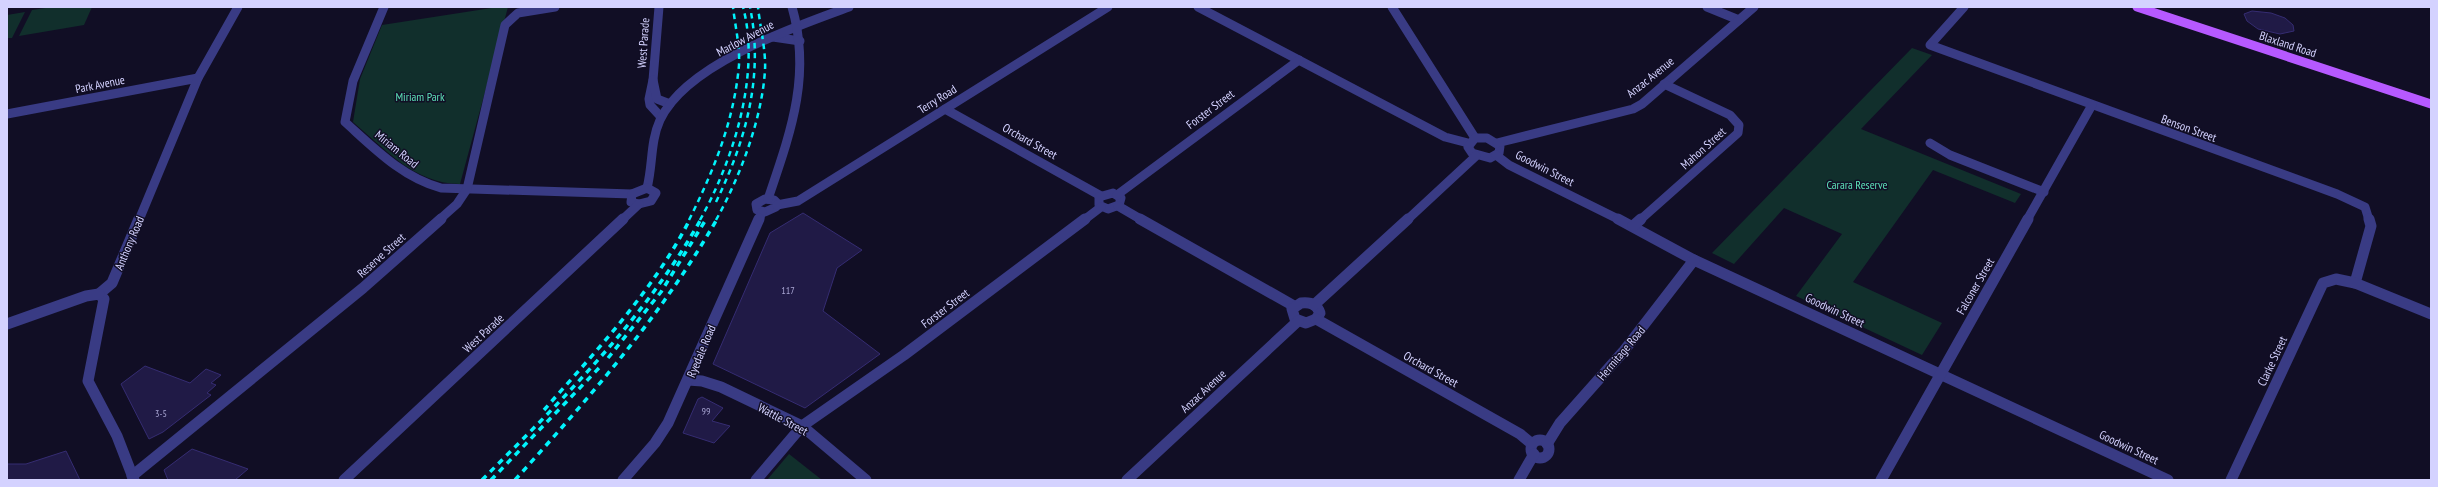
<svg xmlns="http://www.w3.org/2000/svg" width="2438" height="487" font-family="'PT Sans Narrow',sans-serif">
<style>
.green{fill:#112f2c}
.building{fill:#201a46;stroke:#352c72}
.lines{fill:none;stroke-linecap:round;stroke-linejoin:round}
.minor-far1{stroke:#393b84;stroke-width:9}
.minor{stroke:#393b84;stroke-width:11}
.major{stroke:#b659ff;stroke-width:9}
.rail-far1{stroke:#00f4fd;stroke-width:2.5;stroke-dasharray:5.5 4.5;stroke-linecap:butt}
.rail{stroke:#00f4fd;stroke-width:3.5;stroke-dasharray:6 5.5;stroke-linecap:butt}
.labels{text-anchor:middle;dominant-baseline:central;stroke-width:3;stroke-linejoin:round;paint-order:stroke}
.number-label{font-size:10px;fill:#a7a4d1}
.street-label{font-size:12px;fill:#d4d2ff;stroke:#110e25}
.park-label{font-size:12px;fill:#5ce1b7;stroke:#110e25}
</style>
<rect width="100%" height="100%" fill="#110e25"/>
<!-- green -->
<g class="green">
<path d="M52,7H92L84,25L19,36L32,10Z"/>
<path d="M498,7H508L460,184C415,184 385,149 353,122L360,79L382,25Z"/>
<path d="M25,12L12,38H7V15Z"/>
<path d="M1912,48L1932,55L1861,129L2021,194L2015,203L1933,170L1853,282L1942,323L1922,355L1796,296L1842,234L1784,208L1734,264L1712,253Z"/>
<path d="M789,454L822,480H767Z"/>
</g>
<!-- building -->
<g class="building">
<path d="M2252,11L2271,13L2285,18L2293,25L2294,31L2280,34L2258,29L2247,21L2244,14Z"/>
<path d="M803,213L862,250L837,268L823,311L880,354L805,408L713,364L770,233Z"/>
<path d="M145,366L190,383L206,369L221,375L211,383L216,385L207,393L211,395L163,432L149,439L121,384Z"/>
<path d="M702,397L723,408L712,421L730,426L714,443L683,433L698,399Z"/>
<path d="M192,449L248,469L235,480H168L164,470Z"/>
<path d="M66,451L80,480H7V464H26Z"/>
</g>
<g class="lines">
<!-- minor-far1 -->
<g class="minor-far1">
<path d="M384,7L353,81L345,122C375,149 402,177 441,188L632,194"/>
<path d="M659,7L653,80L649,99L650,105L661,117"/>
<path d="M1198,7L1445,137L1468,143"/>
<path d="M1392,7L1475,138"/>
<path d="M1707,7L1739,20"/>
<path d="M1964,7L1930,45L2337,194L2365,207L2369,220"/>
<path d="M773,37L800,41"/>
<path d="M653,80L657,99L670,104"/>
<path d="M945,109L1101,196"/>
<path d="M7,114L198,78"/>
<path d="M1475,138H1487L1500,146L1499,153L1490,158L1472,153L1468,147Z"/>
<path d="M1497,143L1633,109L1642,104L1754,7"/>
<path d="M1930,143L1950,155L2044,192"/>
<path d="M1496,155L1509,165L1620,220"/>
<path d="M647,188C653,165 650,142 660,120C686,64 794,27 849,7"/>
<path d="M647,188L656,193L651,201L639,204L631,202L632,194Z"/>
<path d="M1113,193L1121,198L1119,205L1108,209L1099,205V197Z"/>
<path d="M1117,195L1299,60"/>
<path d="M765,199L774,200L777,203L776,207L765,212L757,210L756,204Z"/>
<path d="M768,199C790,134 812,76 792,7"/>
<path d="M777,205L798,201L1108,7"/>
<path d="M1118,206L1142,220"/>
<path d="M139,220L198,78L238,7"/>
<path d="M439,220L457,204L467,189L505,25L518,13L555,7"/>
<path d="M622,220L639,204"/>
<path d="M759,220L762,212"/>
<path d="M1084,220L1101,207"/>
<path d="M1407,220L1476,156"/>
<path d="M1640,220L1738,133L1739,125L1730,115L1664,84"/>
<path d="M2027,220L2092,105"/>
</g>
<!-- minor -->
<g class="minor">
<path d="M1140,219L1294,306"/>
<path d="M1618,219L1694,260L2168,480"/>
<path d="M1633,226L1641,219"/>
<path d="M2355,283L2371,226L2369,219"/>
<path d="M99,294L112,283L139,219"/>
<path d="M99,294L104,299L88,381L117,436L134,480"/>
<path d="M1301,303C1310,302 1317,304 1320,313L1316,319L1306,323L1295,319L1292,309Z"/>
<path d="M1314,305L1408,219"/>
<path d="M1316,319L1520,434L1532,444"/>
<path d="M7,324L86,296L99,294"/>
<path d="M688,380L702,381L721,387L802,426L866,480"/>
<circle cx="1540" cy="449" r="9"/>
<path d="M1547,444L1560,423L1623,352L1694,260"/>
<path d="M132,476L363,288L441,219"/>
<path d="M344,480L623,219"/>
<path d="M623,480L655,443L668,423L759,219"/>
<path d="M756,480L802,426L904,355L1085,219"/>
<path d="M1127,480L1298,321"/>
<path d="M1519,480L1534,454"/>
<path d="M1881,480L2028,219"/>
<path d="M2231,480L2323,283L2336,279L2355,283L2431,314"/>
</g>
<!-- major -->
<path class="major" d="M2137,7L2431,104"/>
<!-- rail-far1 -->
<g class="rail-far1">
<path d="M716,202C746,140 764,76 750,7"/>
<path d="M689,220C714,170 734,121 739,65C740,46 735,25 733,7"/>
<path d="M700,220C733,161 761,74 743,7"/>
<path d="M716,220C740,177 762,119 765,70C766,50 760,27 758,7"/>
</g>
<!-- rail -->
<g class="rail">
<path d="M608,358L661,292L705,221"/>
<path d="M544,410C596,351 654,290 690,219"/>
<path d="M482,480C563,399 645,319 701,219"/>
<path d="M491,480L599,368"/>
<path d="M515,480C589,398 662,315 717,219"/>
</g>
</g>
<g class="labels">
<!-- number labels -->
<g class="number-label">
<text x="788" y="290">117</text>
<text x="706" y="411">99</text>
<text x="161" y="413">3-5</text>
</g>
<!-- street labels -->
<g class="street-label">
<text transform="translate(745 38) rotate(-28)">Marlow Avenue</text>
<text transform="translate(643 43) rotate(-86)">West Parade</text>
<text transform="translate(2288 44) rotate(18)">Blaxland Road</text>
<text transform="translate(1650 77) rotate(-39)">Anzac Avenue</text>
<text transform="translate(100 84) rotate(-11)">Park Avenue</text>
<text transform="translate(937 99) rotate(-32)">Terry Road</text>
<text transform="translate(1210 109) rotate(-37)">Forster Street</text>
<text transform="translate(2189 128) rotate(20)">Benson Street</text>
<text transform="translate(1030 141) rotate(29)">Orchard Street</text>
<text transform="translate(1703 148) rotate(-42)">Mahon Street</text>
<text transform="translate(397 149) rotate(39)">Miriam Road</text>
<text transform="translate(1545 168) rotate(27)">Goodwin Street</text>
<text transform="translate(129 243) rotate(-67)">Anthony Road</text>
<text transform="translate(381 255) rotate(-42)">Reserve Street</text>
<text transform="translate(1975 286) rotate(-60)">Falconer Street</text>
<text transform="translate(945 308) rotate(-37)">Forster Street</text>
<text transform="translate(1835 310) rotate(25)">Goodwin Street</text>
<text transform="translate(483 333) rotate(-43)">West Parade</text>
<text transform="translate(701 351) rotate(-67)">Ryedale Road</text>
<text transform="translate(1621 353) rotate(-50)">Hermitage Road</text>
<text transform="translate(2272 361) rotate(-65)">Clarke Street</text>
<text transform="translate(1431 369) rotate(29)">Orchard Street</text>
<text transform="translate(1203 391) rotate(-43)">Anzac Avenue</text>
<text transform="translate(783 419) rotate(28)">Wattle Street</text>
<text transform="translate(2129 447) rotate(25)">Goodwin Street</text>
</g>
<!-- park labels -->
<g class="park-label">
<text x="420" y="96">Miriam Park</text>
<text x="1857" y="184">Carara Reserve</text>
</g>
</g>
<!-- border -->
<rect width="2438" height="487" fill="none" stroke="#d4d2ff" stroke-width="16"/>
</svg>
